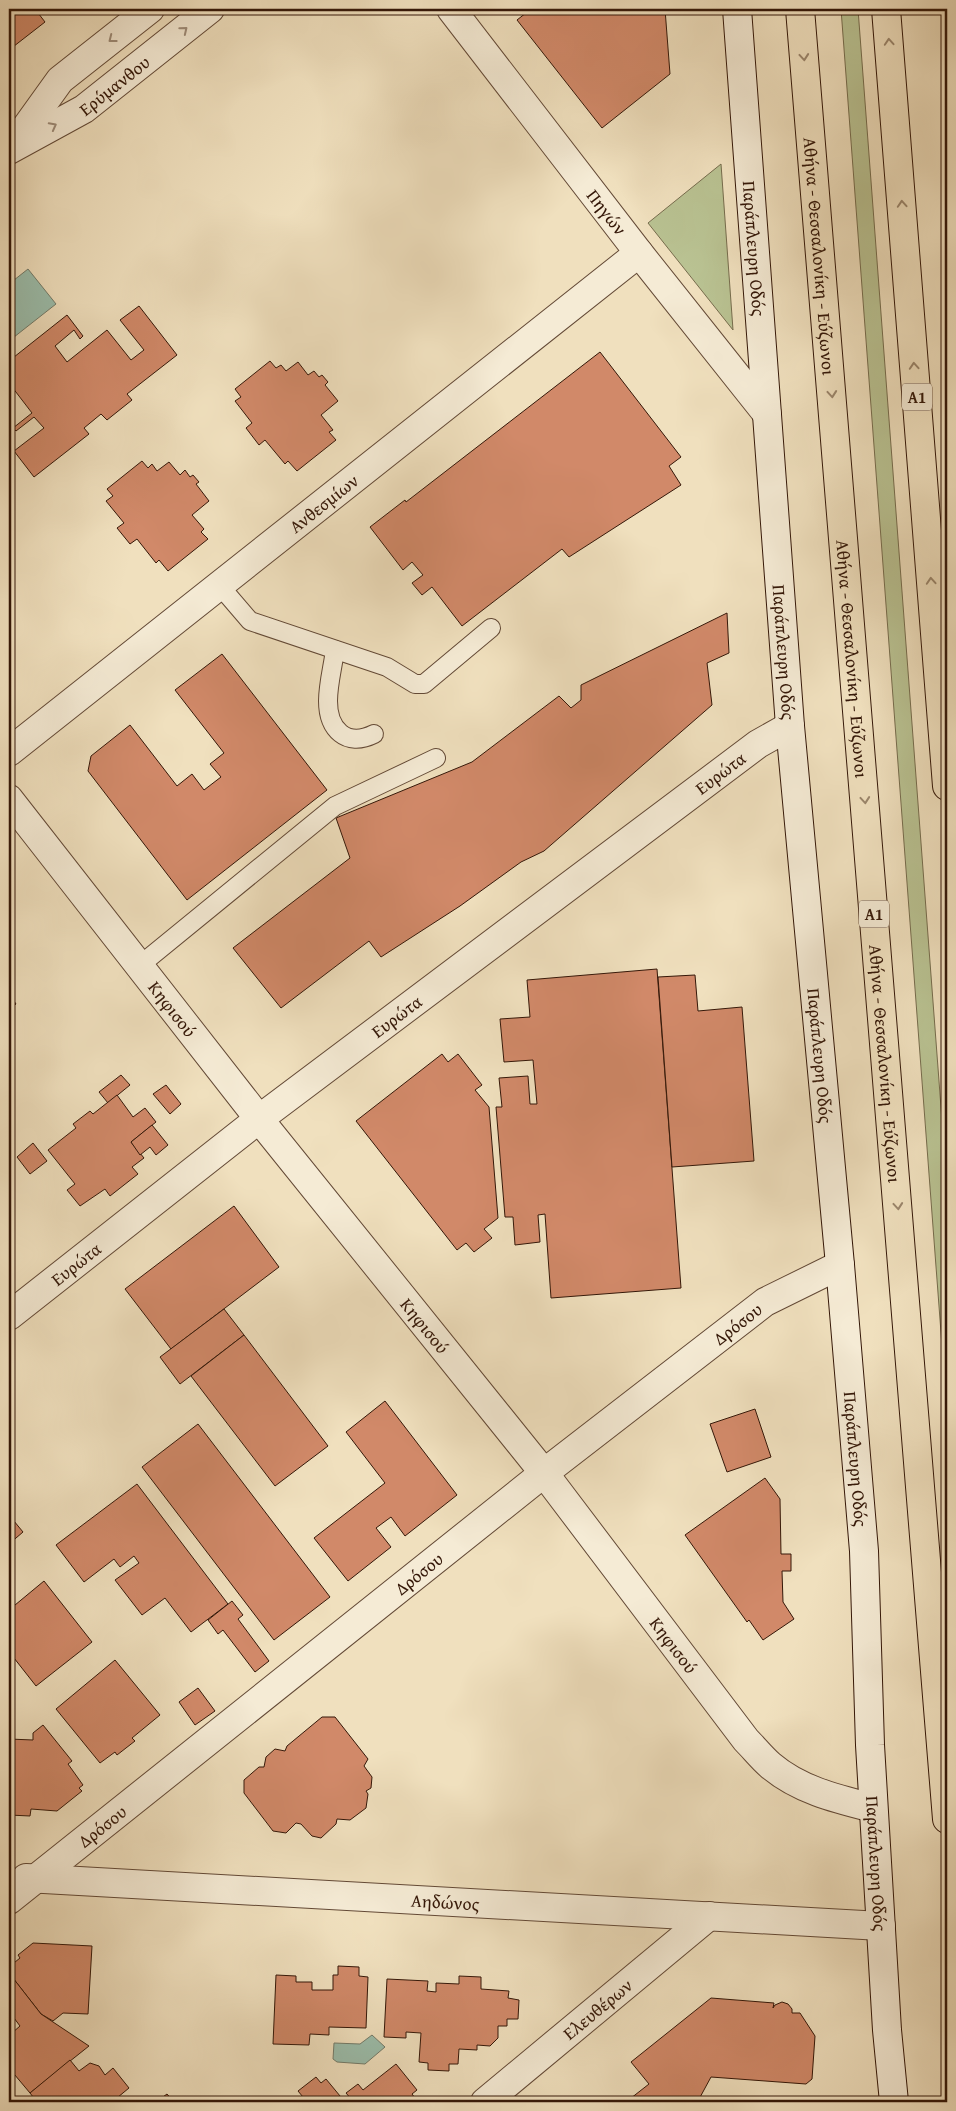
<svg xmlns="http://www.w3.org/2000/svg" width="956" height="2111" font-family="'Gentium Book Plus',serif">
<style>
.green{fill:#b9c292;stroke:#766c4d}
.water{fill:#9bbeac;stroke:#727b6a}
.building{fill:#d18969;stroke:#341708}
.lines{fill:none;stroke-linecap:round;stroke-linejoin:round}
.service-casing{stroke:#634936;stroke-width:20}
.minor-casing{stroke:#634936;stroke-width:30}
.tertiary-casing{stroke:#634936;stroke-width:30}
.secondary-casing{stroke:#341708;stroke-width:30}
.motorway-casing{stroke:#341708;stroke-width:30}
.service{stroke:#f5ebd5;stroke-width:18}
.minor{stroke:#f5ebd5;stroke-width:28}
.tertiary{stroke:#f5ebd5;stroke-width:28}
.secondary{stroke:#f5ebd5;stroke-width:28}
.motorway{stroke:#f0e0be;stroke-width:28}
.oneway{stroke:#9e8c79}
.oneway2{stroke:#9b866c}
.labels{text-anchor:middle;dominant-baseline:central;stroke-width:4.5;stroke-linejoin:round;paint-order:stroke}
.shield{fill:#f5ebd5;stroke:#6e5746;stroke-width:1}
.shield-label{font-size:16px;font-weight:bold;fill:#341708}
.street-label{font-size:18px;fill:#341708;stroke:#f5ebd5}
</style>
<rect width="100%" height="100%" fill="#f0e0be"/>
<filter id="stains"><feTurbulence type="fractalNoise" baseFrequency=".004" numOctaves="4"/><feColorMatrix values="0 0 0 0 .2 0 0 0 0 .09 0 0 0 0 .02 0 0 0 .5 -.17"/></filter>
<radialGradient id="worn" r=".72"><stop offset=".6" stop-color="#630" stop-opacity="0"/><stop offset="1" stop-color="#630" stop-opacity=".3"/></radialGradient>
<!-- green -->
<g class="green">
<path d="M841,9H858L947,1187V1412Z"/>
<path d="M721,164L733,330L648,223Z"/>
</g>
<!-- water -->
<g class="water">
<path d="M28,269L56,304L9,341V284Z"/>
<path d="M372,2035L385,2047L365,2064L337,2062L333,2059L334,2043L360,2044Z"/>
</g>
<!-- building -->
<g class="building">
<path d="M9,9H35L45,22L9,50Z"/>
<path d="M531,9H665L670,74L602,128L517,20Z"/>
<path d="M139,306L177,355L127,394L132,400L107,420L101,414L84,428L89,434L34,477L14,451L44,428L34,417L16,431L13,428L32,413L9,383V361L67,315L83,336L80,339L74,330L55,346L67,362L107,330L131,360L144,350L120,320Z"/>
<path d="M600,352L681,457L669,466L681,485L569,557L562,549L462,626L432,587L422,595L412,583L423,575L412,562L403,570L370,527L405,500L406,502Z"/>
<path d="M270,361L276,368L281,365L286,371L298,362L308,375L314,371L319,377L322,375L328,382L325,385L338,401L321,415L333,430L329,432L336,440L297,471L288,461L285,464L265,440L259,445L246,428L252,423L235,401L241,397L235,389Z"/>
<path d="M142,461L148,468L152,464L157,471L169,462L180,475L185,470L190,477L193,475L199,482L196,484L209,501L192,515L204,529L201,532L208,539L168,571L159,560L156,563L137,539L130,544L117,528L124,523L106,501L113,496L107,489Z"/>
<path d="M727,613L729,653L707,663L712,705L544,851L521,862L460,906L381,957L369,941L281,1008L233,948L350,858L336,818L472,762L559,696L571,708L581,700V685Z"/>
<path d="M222,654L327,790L187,900L88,771L91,756L130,725L177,786L192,774L204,790L221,777L210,764L224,753L175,690Z"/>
<path d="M657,969L681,1288L551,1298L545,1214L538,1215L540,1242L515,1245L513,1217H505L496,1107H502L499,1078L528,1076L530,1104H537L533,1060L504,1062L500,1019L530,1017L527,980Z"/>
<path d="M695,975L698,1011L742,1007L754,1161L672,1167L658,977Z"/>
<path d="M9,994L16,1004L9,1009Z"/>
<path d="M442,1054L448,1062L458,1054L482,1085L475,1090L489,1107L498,1218L484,1229L492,1238L474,1252L466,1243L457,1250L356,1121Z"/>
<path d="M121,1075L130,1085L108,1103L99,1092Z"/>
<path d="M166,1085L181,1104L170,1114L153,1094Z"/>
<path d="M117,1095L133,1117L145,1108L156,1122L131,1142L144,1158L132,1167L138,1174L110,1196L105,1189L80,1206L67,1190L75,1184L48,1150L76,1128L73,1124L90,1111L93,1114Z"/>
<path d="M152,1125L168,1145L156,1155L150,1147L140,1155L131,1142Z"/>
<path d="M33,1143L47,1161L30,1174L17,1157Z"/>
<path d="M234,1206L279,1267L171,1349L125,1289Z"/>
<path d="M224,1309L244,1335L180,1384L160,1357Z"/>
<path d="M244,1335L328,1446L275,1486L191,1376Z"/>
<path d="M385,1401L457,1495L405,1536L391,1517L376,1528L391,1547L348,1581L314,1538L385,1483L346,1432Z"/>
<path d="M755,1409L771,1457L727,1472L710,1424Z"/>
<path d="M198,1424L330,1597L274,1640L142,1467Z"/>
<path d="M765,1478L780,1499L781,1554H791V1571H782L783,1602L794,1619L763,1640L749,1620L747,1622L685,1535Z"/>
<path d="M137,1484L228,1604L191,1632L165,1598L142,1615L115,1580L139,1563L134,1556L120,1567L114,1559L84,1582L56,1545Z"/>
<path d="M9,1515L23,1532L9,1544Z"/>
<path d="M44,1581L92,1642L36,1686L14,1658L10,1661L9,1659V1610Z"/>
<path d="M232,1601L243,1615L238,1619L269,1661L255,1672L223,1630L218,1634L208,1620Z"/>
<path d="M115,1660L160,1715L132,1738L135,1741L117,1755L115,1752L100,1763L56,1709Z"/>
<path d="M198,1688L215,1711L195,1725L179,1702Z"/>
<path d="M322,1717H335L368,1759L364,1766L372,1777L371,1788L366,1791L368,1794L366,1808L350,1820L337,1819L336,1824L321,1838L312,1836L301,1824L296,1823L286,1833L273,1831L244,1793V1780L259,1767H264L266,1757L275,1749L285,1751L287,1746Z"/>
<path d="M43,1725L72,1761L68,1764L83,1785L79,1788L82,1791L57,1811L31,1809L30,1816L9,1815V1739L33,1740V1733Z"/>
<path d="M33,1943L92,1946L88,2014L63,2013L53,2021L41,2014L9,1973V1967L20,1958L18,1955Z"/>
<path d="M338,1966L359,1967V1976L368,1977L366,2028L329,2027V2035L310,2034L309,2045L273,2044L276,1975L296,1976V1982H312V1990H333V1975H338Z"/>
<path d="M459,1976L481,1977V1989L509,1991L508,1998L519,2000L518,2019H507V2026H498V2038L490,2046L477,2045V2050L459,2049L458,2064H449V2071L428,2070V2063L419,2062L421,2033L406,2032V2038L384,2037L387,1979L428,1981L427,1991L436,1992V1983L459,1984Z"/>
<path d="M13,1978L41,2014L89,2046L30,2093L9,2068V2040L14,2036L12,2033L20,2026L14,2018L9,2023V1982Z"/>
<path d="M711,1998L774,2003L773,2008L775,2005L782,2002L788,2004L792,2009V2013H800L815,2036L812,2079L806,2084L711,2077L698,2101L686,2098L683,2100L685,2102H626L649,2084L631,2062Z"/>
<path d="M70,2060L79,2071L90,2063L99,2066L105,2075L113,2068L129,2088L112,2102H37L30,2093Z"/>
<path d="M396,2064L417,2090L412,2094L418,2102H349L352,2100L346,2093L358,2084L363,2090Z"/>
<path d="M316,2077L321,2083L326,2079L345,2102H298L303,2097L298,2091Z"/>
<path d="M167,2094L174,2102H156Z"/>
<path d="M727,2097L760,2099L759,2102H724Z"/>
</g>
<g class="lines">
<!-- service casing -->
<g class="service-casing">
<g id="service">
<path d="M220,586L250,621L387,667L415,684H424L491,628"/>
<path d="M335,650C333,666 328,684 328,701C328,729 346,748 374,734"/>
<path d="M139,966L335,806L436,758"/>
</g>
</g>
<!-- minor casing -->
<g class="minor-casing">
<g id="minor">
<path id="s1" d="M451,9L639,253L767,414"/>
<path id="s2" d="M9,752L639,253"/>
<path id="s3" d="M9,799L259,1119L544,1473L746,1740C754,1748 761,1757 770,1765C799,1790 837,1799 873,1808"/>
<path id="s4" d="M9,1316L259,1119L758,744L790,726"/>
<path id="s5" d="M26,1878L881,1926"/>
<path id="s6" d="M9,1900L544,1473L765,1302L840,1265"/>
<path id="s7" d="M485,2102L709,1916"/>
</g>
</g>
<!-- tertiary casing -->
<g class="tertiary-casing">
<g id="tertiary">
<path d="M14,144L60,80L150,9"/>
<path id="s8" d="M9,150L84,109L210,9"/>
</g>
</g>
<!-- secondary casing -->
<g class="secondary-casing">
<g id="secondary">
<path id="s9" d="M737,9L790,726L840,1265L864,1551L870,1745L887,2030L894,2102"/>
</g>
</g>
<!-- motorway casing -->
<g class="motorway-casing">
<g id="motorway">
<path id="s10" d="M800,9L947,1819"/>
<path d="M886,9L947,786"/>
</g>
</g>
<!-- service -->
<use href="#service" class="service"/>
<!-- minor -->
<use href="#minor" class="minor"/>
<!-- tertiary -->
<use href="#tertiary" class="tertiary"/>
<!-- secondary -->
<use href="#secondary" class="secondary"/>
<!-- motorway -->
<use href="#motorway" class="motorway"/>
</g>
<!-- one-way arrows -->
<defs><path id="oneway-chevron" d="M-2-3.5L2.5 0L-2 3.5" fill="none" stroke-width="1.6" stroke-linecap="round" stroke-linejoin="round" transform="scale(1.25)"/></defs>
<g class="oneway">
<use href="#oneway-chevron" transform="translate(184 30) rotate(-39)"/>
<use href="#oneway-chevron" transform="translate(112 39) rotate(142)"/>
<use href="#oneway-chevron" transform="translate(53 126) rotate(-28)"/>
</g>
<g class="oneway2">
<use href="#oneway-chevron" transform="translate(889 42) rotate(-94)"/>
<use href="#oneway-chevron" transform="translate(804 57) rotate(85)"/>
<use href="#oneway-chevron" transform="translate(902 204) rotate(-94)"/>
<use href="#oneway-chevron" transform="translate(914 366) rotate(-94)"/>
<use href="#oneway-chevron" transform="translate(832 394) rotate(85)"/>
<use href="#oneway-chevron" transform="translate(931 581) rotate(-94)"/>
<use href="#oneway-chevron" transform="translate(865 800) rotate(85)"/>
<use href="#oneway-chevron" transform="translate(898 1206) rotate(85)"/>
</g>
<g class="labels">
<!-- shield labels -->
<g class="shield">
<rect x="902" y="383.5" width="30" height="27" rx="4"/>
<rect x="859" y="900.5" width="30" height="27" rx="4"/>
</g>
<g class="shield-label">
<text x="917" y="397">Α1</text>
<text x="874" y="914">Α1</text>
</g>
<!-- street labels -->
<g class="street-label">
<text stroke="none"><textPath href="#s8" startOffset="124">Ερύμανθου</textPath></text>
<text stroke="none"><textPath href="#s1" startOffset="256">Πηγών</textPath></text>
<text stroke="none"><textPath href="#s9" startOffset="240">Παράπλευρη Οδός</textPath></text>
<text stroke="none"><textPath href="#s10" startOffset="248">Αθήνα - Θεσσαλονίκη - Εύζωνοι</textPath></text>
<text stroke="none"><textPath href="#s2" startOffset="401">Ανθεσμίων</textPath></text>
<text stroke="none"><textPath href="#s9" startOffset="645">Παράπλευρη Οδός</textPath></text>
<text stroke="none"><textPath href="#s10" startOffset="652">Αθήνα - Θεσσαλονίκη - Εύζωνοι</textPath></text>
<text stroke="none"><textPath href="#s4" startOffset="895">Ευρώτα</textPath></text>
<text stroke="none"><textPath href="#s3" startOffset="266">Κηφισού</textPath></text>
<text stroke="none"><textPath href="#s4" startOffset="490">Ευρώτα</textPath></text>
<text stroke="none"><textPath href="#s9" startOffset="1050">Παράπλευρη Οδός</textPath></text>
<text stroke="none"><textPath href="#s10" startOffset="1058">Αθήνα - Θεσσαλονίκη - Εύζωνοι</textPath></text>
<text stroke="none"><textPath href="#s4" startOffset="85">Ευρώτα</textPath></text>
<text stroke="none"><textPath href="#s6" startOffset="929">Δρόσου</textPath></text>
<text stroke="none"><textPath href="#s3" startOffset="671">Κηφισού</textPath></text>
<text stroke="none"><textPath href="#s9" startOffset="1455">Παράπλευρη Οδός</textPath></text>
<text stroke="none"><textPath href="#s6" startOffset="524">Δρόσου</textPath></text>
<text stroke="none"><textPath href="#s3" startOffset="1076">Κηφισού</textPath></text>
<text stroke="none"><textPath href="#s6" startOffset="119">Δρόσου</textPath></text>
<text stroke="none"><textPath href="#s9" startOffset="1860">Παράπλευρη Οδός</textPath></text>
<text stroke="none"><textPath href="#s5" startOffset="420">Αηδώνος</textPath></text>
<text stroke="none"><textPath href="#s7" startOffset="146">Ελευθέρων</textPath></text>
</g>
</g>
<!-- margin -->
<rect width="956" height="2111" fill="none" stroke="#f0e0be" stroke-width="30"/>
<rect x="10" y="10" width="936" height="2091" fill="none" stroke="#341708" stroke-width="2.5"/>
<rect x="15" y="15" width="926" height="2081" fill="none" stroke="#341708"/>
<rect width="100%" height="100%" filter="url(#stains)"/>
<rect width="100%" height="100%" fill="url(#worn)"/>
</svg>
